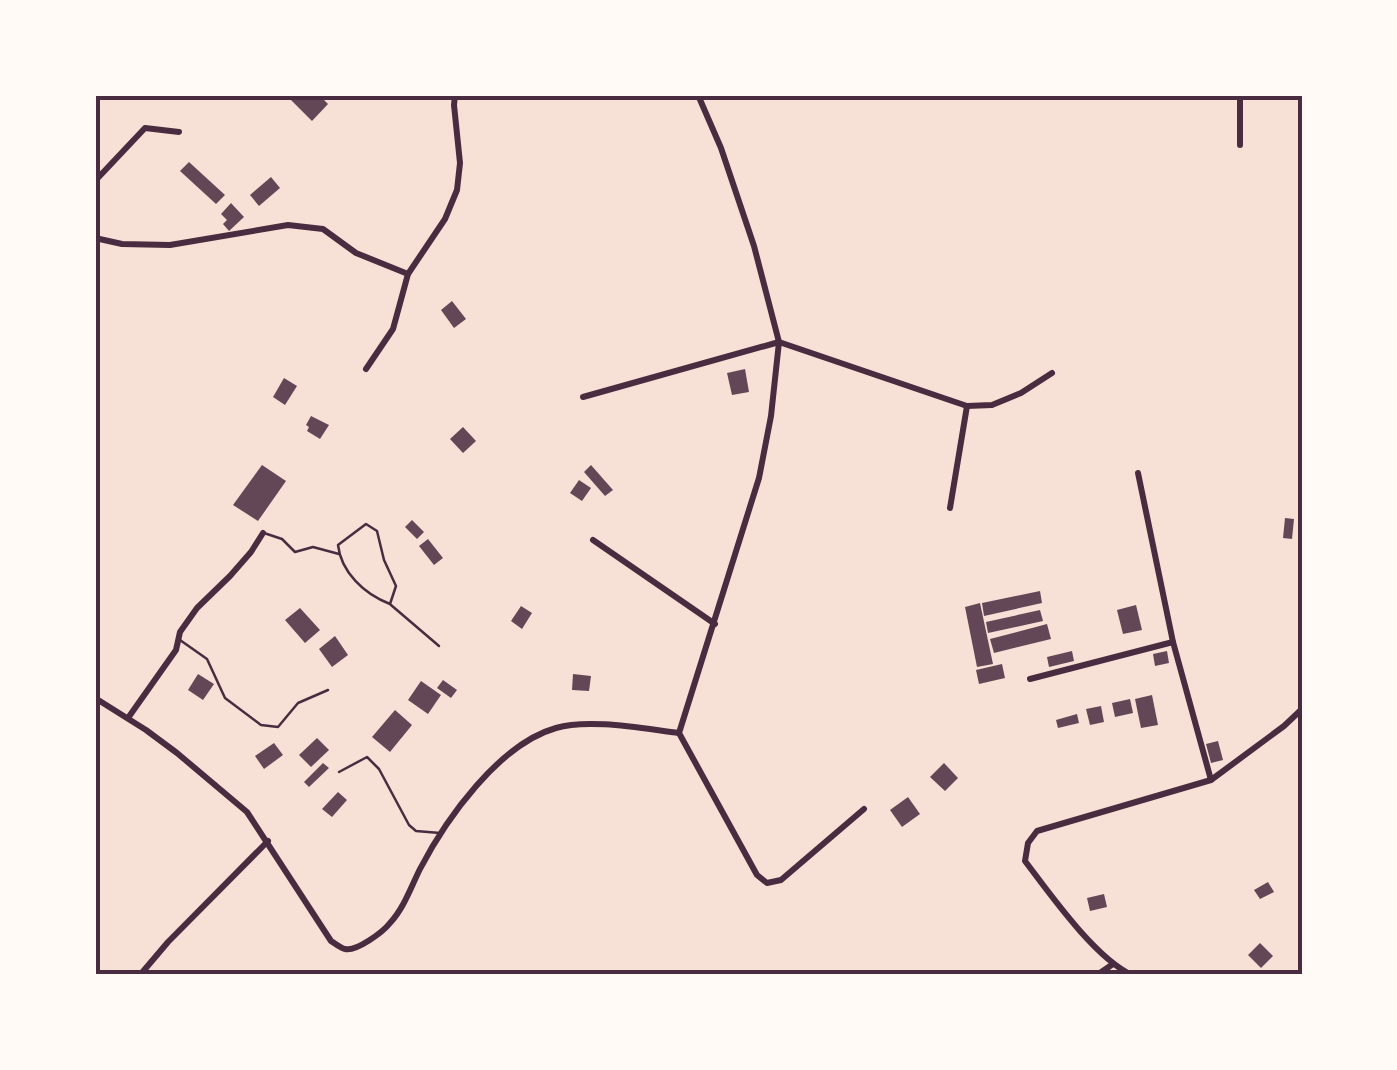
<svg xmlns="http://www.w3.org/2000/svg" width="1397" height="1070" font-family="Quicksand,sans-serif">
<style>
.building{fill:#644757}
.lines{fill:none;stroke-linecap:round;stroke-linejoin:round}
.service{stroke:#4a2c40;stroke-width:2.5}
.minor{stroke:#4a2c40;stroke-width:6}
.neatline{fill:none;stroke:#4a2c40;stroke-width:4}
</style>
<rect width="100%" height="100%" fill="#f7e1d7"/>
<!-- building -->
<g class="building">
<path d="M294,95H319L328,104L312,121L290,99Z"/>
<path d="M189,162L225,195L216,204L180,171Z"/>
<path d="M271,177L280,188L259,206L250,195Z"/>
<path d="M231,203L244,217L229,231L223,224L227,220L221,214Z"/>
<path d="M452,301L466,319L454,328L441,310Z"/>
<path d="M745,369L749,392L732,395L727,373Z"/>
<path d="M284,378L297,386L285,405L273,397Z"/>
<path d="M311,416L329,425L320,439L307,431L309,427L306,425Z"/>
<path d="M463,427L476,441L463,453L450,439Z"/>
<path d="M262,465L286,481L258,521L233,505Z"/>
<path d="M591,465L613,490L605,496L584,472Z"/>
<path d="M579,480L591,488L582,501L570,493Z"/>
<path d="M1285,518L1294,519L1292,539L1283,538Z"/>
<path d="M412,520L424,532L417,539L405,527Z"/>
<path d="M428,539L443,558L434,565L419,546Z"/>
<path d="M1040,591L1042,603L984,616L982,603Z"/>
<path d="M980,603L993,664L977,667L965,607Z"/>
<path d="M1136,605L1142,630L1123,634L1117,610Z"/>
<path d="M521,606L532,613L522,629L511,621Z"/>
<path d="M300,608L320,630L305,643L285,620Z"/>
<path d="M1040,610L1043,621L988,633L986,622Z"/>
<path d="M1047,624L1051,639L994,653L990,639Z"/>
<path d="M335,636L348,655L332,667L319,649Z"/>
<path d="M1072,651L1074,661L1049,667L1047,657Z"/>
<path d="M1167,651L1169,663L1155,666L1153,654Z"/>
<path d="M1002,664L1005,678L979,684L976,670Z"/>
<path d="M198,674L214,684L203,700L188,690Z"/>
<path d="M573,674L591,676L589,691L572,690Z"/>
<path d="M443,680L457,690L451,698L437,688Z"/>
<path d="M421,681L441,695L428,714L408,700Z"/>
<path d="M1152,695L1158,725L1141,728L1135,699Z"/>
<path d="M1130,699L1133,713L1115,717L1112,703Z"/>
<path d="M1101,706L1104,722L1090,725L1086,709Z"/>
<path d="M395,710L412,725L390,752L372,737Z"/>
<path d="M1077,714L1079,723L1058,728L1056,720Z"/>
<path d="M317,738L329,750L311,767L299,755Z"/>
<path d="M1218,741L1223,760L1211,763L1206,744Z"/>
<path d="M274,743L283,755L264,769L255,756Z"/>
<path d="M323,763L329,768L309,787L304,782Z"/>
<path d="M944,763L958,778L945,791L930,777Z"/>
<path d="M338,792L347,800L332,817L322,809Z"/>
<path d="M908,797L920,814L902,827L890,810Z"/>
<path d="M1268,882L1274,892L1260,899L1254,890Z"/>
<path d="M1104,894L1107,907L1090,911L1087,898Z"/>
<path d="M1260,943L1273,956L1261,968L1248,955Z"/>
</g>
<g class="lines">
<!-- service -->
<g class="service">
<path d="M366,524L377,531L384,560L396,586L390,604C364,594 341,572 338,545Z"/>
<path d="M264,533L282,539L295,552L313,547L339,554"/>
<path d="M391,605L439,646"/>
<path d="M180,640L207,659L225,698L261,725L278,727L298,703L328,690"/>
<path d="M339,772L367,757L379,769L409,825L416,831L440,833"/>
</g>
<!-- minor -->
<g class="minor">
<path d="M698,95L721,148L754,246L779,342L771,416L759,478L679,733L757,875L767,883L781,880L864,809"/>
<path d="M1240,95V145"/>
<path d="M95,181L145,128L179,132"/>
<path d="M95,238L122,244L170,245L288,225L323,229L356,253L408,274"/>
<path d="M366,369L393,329L408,274L445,219L457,190L460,163L454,105L455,95"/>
<path d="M583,397L779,342L967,406L992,405L1021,393L1052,373"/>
<path d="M1138,473L1173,642L1211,780"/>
<path d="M950,508L967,406"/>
<path d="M593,540L715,624"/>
<path d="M1030,679L1173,642"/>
<path d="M95,698L146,730L177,753L247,812L331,941C334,943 342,949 345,949C356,952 383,932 390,923C404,908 411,887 420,869C446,819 499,744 556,728C589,718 645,729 679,733"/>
<path d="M128,718L176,650L180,632L197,608L230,576L251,552L263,533"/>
<path d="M140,975L168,942L268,841"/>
<path d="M1097,975L1113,964"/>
<path d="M1132,975C1095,958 1050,894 1025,861L1028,843L1037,831L1211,780L1284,726L1302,709"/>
</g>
</g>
<!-- border -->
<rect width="1397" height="1070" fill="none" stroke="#fffaf5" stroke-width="195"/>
<rect x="98" y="98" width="1202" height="874" class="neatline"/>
</svg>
